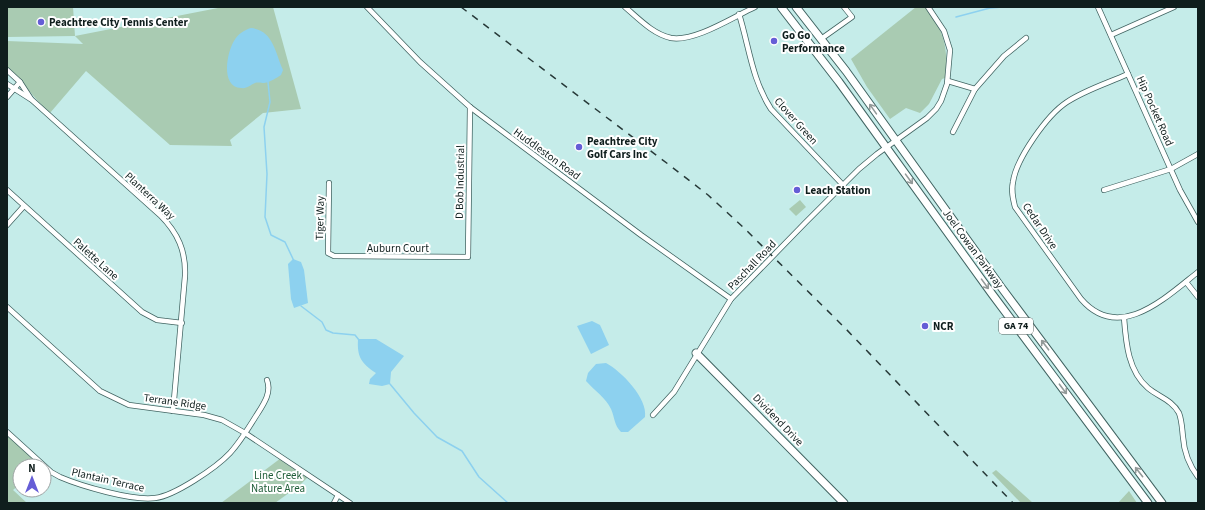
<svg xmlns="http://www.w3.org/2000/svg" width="1205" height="510" font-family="'Source Sans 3',sans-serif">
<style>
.green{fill:#a9cbb2}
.water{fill:#8dd1ef}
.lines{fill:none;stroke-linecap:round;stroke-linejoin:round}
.stream{stroke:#8dd1ef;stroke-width:1.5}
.street-casing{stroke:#416462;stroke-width:6}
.secondary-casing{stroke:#416462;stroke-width:9}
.primary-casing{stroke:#416462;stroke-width:9}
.street{stroke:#fff;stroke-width:4.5}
.secondary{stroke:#fff;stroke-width:7}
.primary{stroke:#fff;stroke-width:7}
.rail{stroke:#273938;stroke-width:1.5;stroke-dasharray:7 7;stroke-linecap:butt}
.oneway{stroke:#939a99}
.poi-dot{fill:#655dd6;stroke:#fff;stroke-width:1.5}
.labels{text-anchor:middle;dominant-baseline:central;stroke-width:4;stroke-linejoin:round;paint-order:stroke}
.shield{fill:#fff;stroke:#576261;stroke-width:1}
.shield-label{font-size:10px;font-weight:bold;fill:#0f1e1d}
.poi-label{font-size:11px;font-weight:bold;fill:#0f1e1d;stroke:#fff;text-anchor:start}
.street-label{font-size:11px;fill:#0f1e1d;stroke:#fff}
.park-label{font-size:11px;fill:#1f5d38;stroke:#fff}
</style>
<rect width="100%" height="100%" fill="#c5ece9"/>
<!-- green -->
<g class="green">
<path d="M7,7H73L75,36L223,7H273L301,109L263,113L230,140L232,146L170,145L86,71L50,113C34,99 23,81 7,67V41L83,44L75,36L7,37Z"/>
<path d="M916,7H926C944,30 949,50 945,78L942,79L929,104L920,113L906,108L890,119L867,87L851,59Z"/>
<path d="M800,200L806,207L796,216L789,209Z"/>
<path d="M7,432L42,463L39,466H20V484L13,490L27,503H7Z"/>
<path d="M281,458L309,476L300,485L275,503H221Z"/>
<path d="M996,470L1033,503H1021L992,473Z"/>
<path d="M1129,491L1137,503H1118Z"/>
</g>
<!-- water -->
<g class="water">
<path d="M251,28C273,30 275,52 283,70L281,75C276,78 271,82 264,83C262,83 258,82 255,83C250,85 247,89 241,88C220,87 227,52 234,41C238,34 244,30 251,28Z"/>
<path d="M293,259L301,262L304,270L308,303L294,308L291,299L288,264Z"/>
<path d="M592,321L600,325L609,345L591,354L577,326Z"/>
<path d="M358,339H376L404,356L391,372L390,384L382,386L369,384L370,379L376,373C361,363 357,357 358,339Z"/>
<path d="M606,363C621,371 648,398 645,417L628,432H621C614,425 615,418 611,409C606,398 594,390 586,381L588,373L596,364Z"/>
</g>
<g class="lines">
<!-- stream -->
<g class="stream">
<path d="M1050,7H1069"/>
<path d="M956,17L990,8L1003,7"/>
<path d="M268,82L270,102L264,127L267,174L265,217L271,235L285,242L294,261"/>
<path d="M301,306L322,322L326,330L333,333L355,335L359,340"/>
<path d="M390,384L414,413L437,437L462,451L479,477L508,503"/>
</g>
<!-- street casing -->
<g class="street-casing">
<g id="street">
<path d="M367,7L420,62L470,107L641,235L731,299"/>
<path d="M625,7C639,19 653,34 671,38C695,42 733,17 755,7"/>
<path d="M1098,7L1180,190L1198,222"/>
<path d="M739,14C749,46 752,80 771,109L843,185"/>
<path d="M1111,35L1174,7"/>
<path d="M821,39L852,17L844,7"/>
<path d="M7,70L20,82L31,99"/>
<path d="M1128,74C1108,83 1085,90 1067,102C1047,115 1016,159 1013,182C1011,191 1013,199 1015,207L1081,299C1119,343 1165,298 1198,272"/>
<path d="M948,81L975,89"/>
<path d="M7,84L32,100L160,215C178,233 186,251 185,276L173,411"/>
<path d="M7,97L20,82"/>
<path d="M953,132L975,89L1004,56L1026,38"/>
<path d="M329,183L328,253L334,256L468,257L470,107"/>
<path d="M7,190L142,312L157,320L182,323"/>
<path d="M1104,190L1171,169L1198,154"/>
<path d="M7,225L24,206"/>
<path d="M1186,282L1198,297"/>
<path d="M7,307L100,391L129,405L204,415L222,420L245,433L350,503"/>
<path d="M1124,318C1126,343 1128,371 1148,388C1159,397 1172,400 1179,413C1182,421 1182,429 1183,437C1184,452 1189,465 1198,477"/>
<path d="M653,415L674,392L731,299L806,222L859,169L877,154L927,118L936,109L941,101L947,84L950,50L944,31L928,7"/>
<path d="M7,432L51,472L60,477C81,486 132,501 155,498C174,496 216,468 230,453C240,442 248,429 256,416C263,405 272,393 267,380"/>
<path d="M334,503L338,495"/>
</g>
</g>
<!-- secondary casing -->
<g class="secondary-casing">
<path id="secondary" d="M696,353L844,503"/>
</g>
<!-- primary casing -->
<g class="primary-casing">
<g id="primary">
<path d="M781,7L839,82L992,294L1148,503"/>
<path d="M796,7L846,71L1001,287L1162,503"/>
</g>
</g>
<!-- street -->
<use href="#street" class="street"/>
<!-- secondary -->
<use href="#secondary" class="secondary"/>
<!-- primary -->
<use href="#primary" class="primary"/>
<!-- rail -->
<path class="rail" d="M461,7L668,164L708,195L743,227L845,328L1013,503"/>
</g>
<!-- one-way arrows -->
<defs><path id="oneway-shaft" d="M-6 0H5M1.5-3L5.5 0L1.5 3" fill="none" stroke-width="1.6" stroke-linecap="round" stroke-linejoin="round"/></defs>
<g class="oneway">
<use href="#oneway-shaft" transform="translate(873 109) rotate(-125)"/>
<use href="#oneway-shaft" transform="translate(909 179) rotate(54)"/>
<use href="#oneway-shaft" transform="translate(985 284) rotate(54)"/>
<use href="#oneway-shaft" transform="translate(1045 345) rotate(-127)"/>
<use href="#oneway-shaft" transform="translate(1063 389) rotate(53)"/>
<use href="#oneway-shaft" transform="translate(1139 472) rotate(-128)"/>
</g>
<!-- markers -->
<g class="poi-dot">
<circle cx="41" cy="22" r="4"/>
<circle cx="774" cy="41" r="4"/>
<circle cx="579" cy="147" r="4"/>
<circle cx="797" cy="190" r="4"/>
<circle cx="925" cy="326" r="4"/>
</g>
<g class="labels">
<!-- shield labels -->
<rect class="shield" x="999" y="318" width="34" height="16" rx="3"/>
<g class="shield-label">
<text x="1016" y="326">GA 74</text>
</g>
<!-- poi labels -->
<g class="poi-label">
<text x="49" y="22">Peachtree City Tennis Center</text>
<text x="782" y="35">Go Go<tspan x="782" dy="13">Performance</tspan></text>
<text x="587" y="141">Peachtree City<tspan x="587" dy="13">Golf Cars Inc</tspan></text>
<text x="805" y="190">Leach Station</text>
<text x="933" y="326">NCR</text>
</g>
<!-- street labels -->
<g class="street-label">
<text transform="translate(1155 111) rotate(66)">Hip Pocket Road</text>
<text transform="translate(796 121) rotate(48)">Clover Green</text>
<text transform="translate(547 154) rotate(36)">Huddleston Road</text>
<text transform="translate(460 182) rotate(-89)">D Bob Industrial</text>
<text transform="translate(150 196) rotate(43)">Planterra Way</text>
<text transform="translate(320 218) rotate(-89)">Tiger Way</text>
<text transform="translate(1040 226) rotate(56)">Cedar Drive</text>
<text x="398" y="248">Auburn Court</text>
<text transform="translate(973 249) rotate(54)">Joel Cowan Parkway</text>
<text transform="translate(96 259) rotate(42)">Palette Lane</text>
<text transform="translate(752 265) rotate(-46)">Paschall Road</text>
<text transform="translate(175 402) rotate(8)">Terrane Ridge</text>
<text transform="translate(778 420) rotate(46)">Dividend Drive</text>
<text transform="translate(108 480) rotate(13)">Plantain Terrace</text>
</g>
<!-- park labels -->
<g class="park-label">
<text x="278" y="475">Line Creek<tspan x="278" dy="13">Nature Area</tspan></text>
</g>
</g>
<!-- border -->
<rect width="1205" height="510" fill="none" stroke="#0f1e1d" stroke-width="16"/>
<!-- north arrow -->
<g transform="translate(32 478)"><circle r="19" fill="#ffffff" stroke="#9fa5a5"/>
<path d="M0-3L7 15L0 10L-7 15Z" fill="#655dd6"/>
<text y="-6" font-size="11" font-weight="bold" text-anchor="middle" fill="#0f1e1d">N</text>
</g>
</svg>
